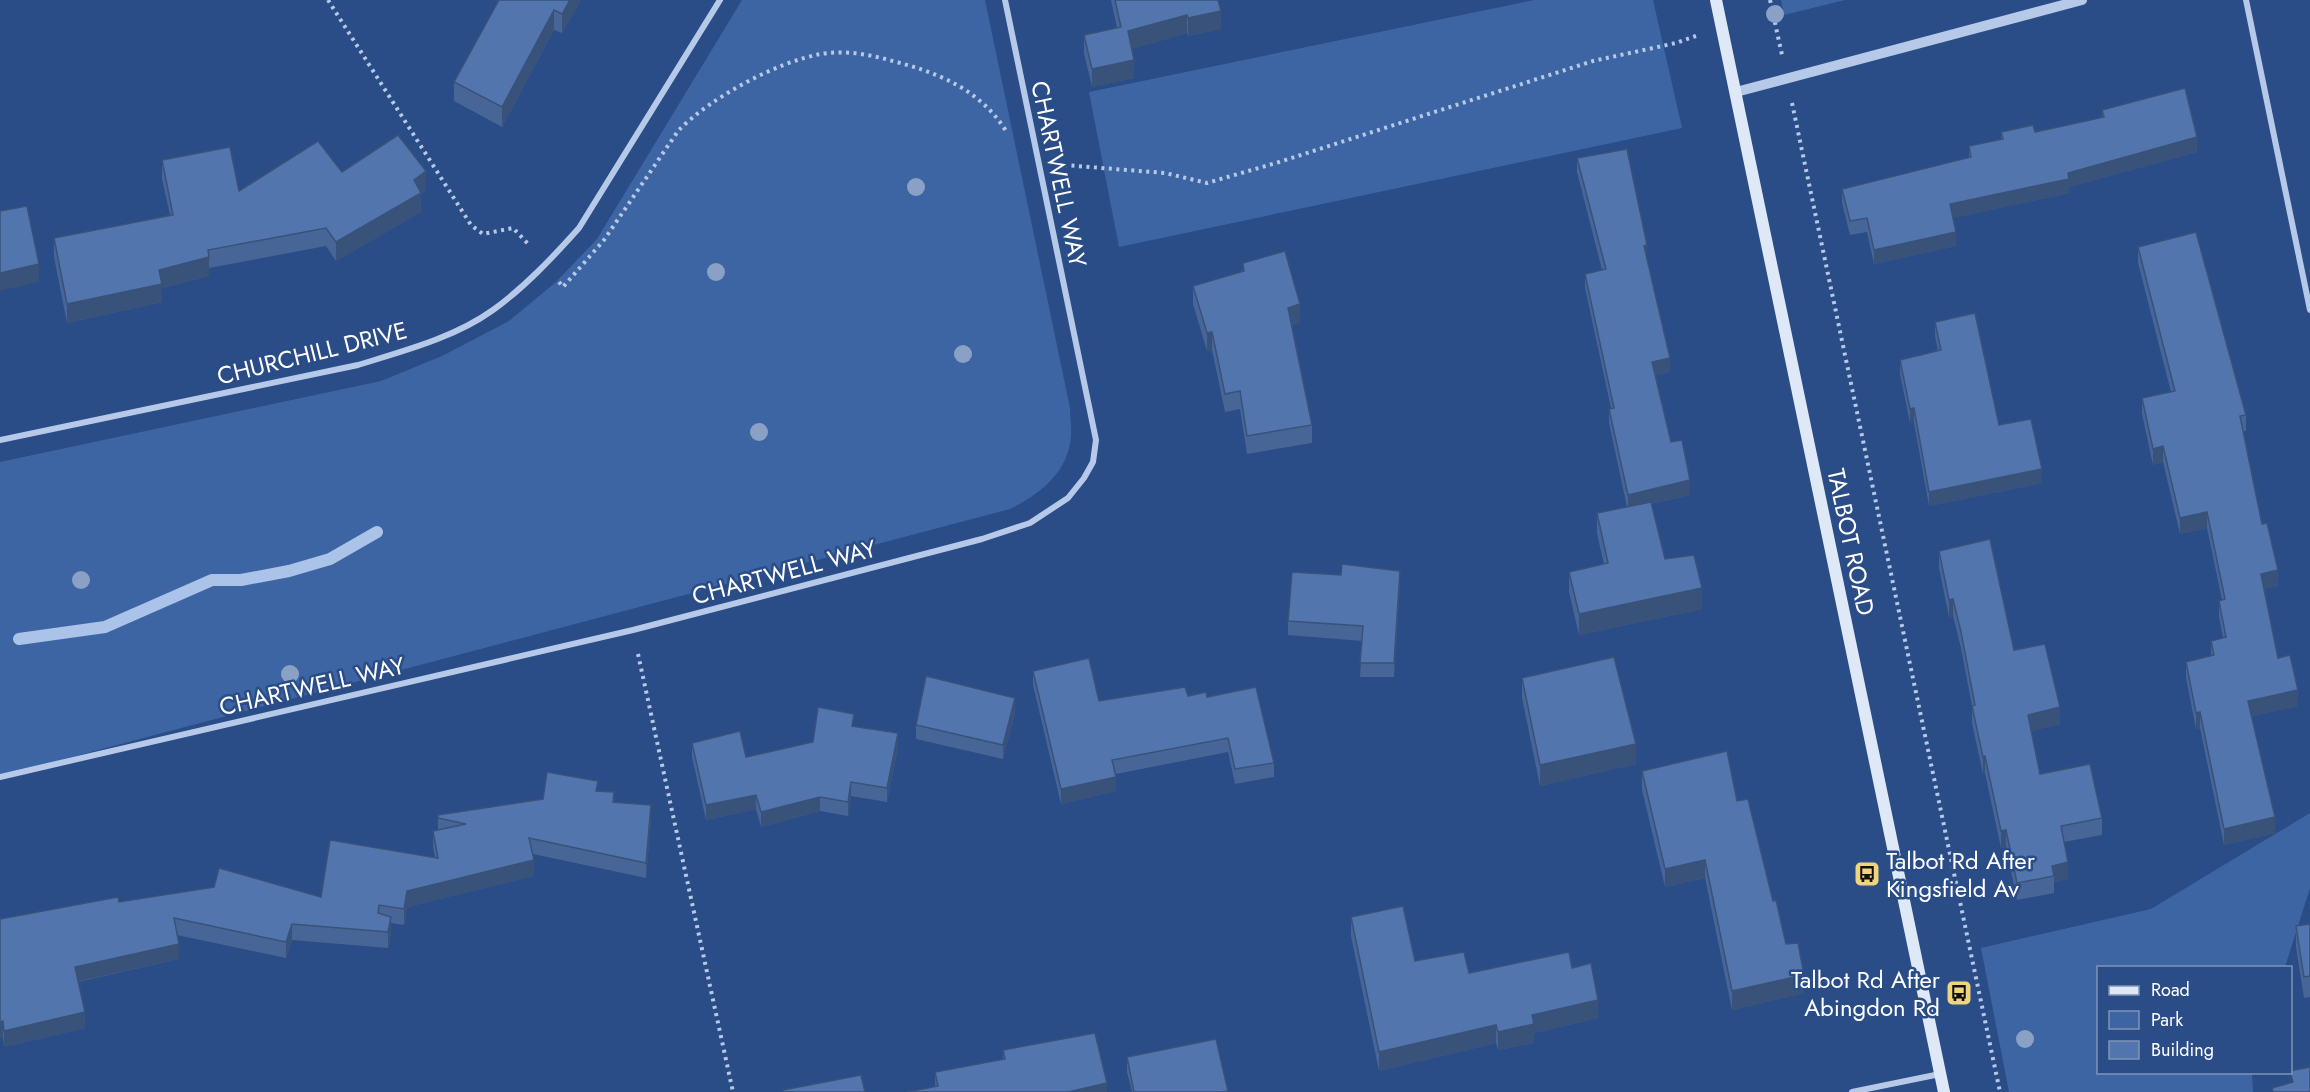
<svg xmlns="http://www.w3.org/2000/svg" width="2310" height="1092" font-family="Jost,sans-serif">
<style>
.green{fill:#3e65a3}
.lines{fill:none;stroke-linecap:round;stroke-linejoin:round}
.stream{stroke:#abc3e8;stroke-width:12}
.path{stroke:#b6c9e8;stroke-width:4;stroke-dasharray:3 4.5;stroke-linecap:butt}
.minor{stroke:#b6c9e8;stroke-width:6}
.tertiary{stroke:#b6c9e8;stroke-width:10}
.secondary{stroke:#dfe8f7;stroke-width:12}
.tree{fill:#8aa0c4}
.wall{fill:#476596}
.shaded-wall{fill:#39527a}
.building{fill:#5275ae;stroke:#39527a;stroke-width:1.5}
.labels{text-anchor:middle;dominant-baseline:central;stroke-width:5;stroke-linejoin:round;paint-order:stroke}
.street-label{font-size:24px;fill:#fff;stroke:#2a4c87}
.poi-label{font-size:24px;fill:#fff;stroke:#2a4c87;text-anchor:start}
</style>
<rect width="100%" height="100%" fill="#2a4c87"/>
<!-- green -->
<g class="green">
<path d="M742,0H985L1070,408C1070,417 1072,427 1071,436C1068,473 1040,494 1010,509L0,776V462L381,381L442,356L509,321L556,282L597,239Z"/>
<path d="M1534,0H1653L1682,128L1119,247L1089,92Z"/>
<path d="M1781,0H1845L1784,15Z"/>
<path d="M2310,813V888L2285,967L2098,968V1072L2252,1073L2253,1092H2009L1981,948L2151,909Z"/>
</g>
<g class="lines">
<!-- stream -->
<path class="stream" d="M19,639L105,627L212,580H241L289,571L330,559L377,532"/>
<!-- path -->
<g class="path">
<path d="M328,0L471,225L483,234L513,228L530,246"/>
<path d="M1770,0L1782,55"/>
<path d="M1792,103L2000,1092"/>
<path d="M1064,165L1165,173L1207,183L1276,163L1593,61L1676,43L1696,36"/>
<path d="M559,282L563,287L604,240L678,131C710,98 776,62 821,54C844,50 867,54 889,60C936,72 979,88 1006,131"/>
<path d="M638,654L733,1092"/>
</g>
<!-- minor -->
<g class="minor">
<path d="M2246,0L2310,310"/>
<path d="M0,440L358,365C403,351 454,338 493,310C525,287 553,257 579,228L720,0"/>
<path d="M0,777L633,630L982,539L1030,523L1068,498L1084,478L1093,462L1096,440L1005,0"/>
<path d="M1852,1092L1940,1074"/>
</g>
<!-- tertiary -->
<path class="tertiary" d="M1736,92L2082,0"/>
<!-- secondary -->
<path class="secondary" d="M1716,0L1944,1092"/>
</g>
<!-- trees -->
<g class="tree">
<circle cx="1775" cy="14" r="9"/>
<circle cx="916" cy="187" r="9"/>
<circle cx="716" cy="272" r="9"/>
<circle cx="963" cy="354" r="9"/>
<circle cx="759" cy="432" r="9"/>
<circle cx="81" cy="580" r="9"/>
<circle cx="290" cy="674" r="9"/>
<circle cx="2025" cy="1039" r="9"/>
</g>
<!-- wall -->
<g class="wall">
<path d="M496,0H581L562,33L554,30L502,127L454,101V82L499,1Z"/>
<path d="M1111,0H1218L1221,29L1188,36L1187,33L1131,49L1134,78L1092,87L1084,53V35L1117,28Z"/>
<path d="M2102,110L2197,152L2069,187V193L1953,218L1956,246L1874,264L1867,232L1850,235L1842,203V189L1969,158V146L2001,140V132H2035L2102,118Z"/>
<path d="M1577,158L1647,259L1670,372L1655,375L1671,442L1690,495L1651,504L1665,559L1702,609L1579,635L1569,592V572L1604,564L1597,534V513L1627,507L1609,423V409L1611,408L1585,288V274L1602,270L1577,172Z"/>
<path d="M162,160L239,191L342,172L426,190L421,194V212L336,261L326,246L209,268V276L162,288V302L67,323L54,257V238L170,215L162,179Z"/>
<path d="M2138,247L2246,415V431H2243L2262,524L2278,586L2264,589L2278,658L2298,706L2252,716L2275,833L2224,845L2200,728L2196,729L2186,678V662L2211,656V641L2223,638L2219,617V601L2222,600L2207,528L2180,534L2163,462L2153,465L2142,414V398L2171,392L2138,263Z"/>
<path d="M1243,263L1300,322L1292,325L1312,425V443L1247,454L1240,409L1225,412L1212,350L1207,351L1193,304V286L1243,272Z"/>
<path d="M1935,322L1999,425L2042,483L1929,506L1914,423H1910L1900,374V360L1938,351L1935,336Z"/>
<path d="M1939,551L2014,650L2060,724L2031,731L2040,774L2102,818V835L2064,842L2068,879L2054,882V893L2017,900L2006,847L2001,848L1985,773L1983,774L1972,723V706L1961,648L1953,616L1949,617L1939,568Z"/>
<path d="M1400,585L1394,677H1360L1362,641L1288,635V621Z"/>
<path d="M1033,671L1099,701L1188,696L1207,697L1274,763V777L1235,784L1228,752L1116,774V791L1061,804L1033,685Z"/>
<path d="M1522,678L1636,764L1540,786L1522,698Z"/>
<path d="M1015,713L1003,759L916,739V725Z"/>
<path d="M854,726L898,748L887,802L851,796L848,816L820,811L761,827L756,809L706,820L692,757V743L746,757L813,742Z"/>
<path d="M1642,771L1773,901L1786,944L1804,993L1732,1010L1705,878L1665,887L1642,790Z"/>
<path d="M598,791L614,802L651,821L646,878L533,854L534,876L407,907L404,925L391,923V933L388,948L292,940L286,958L177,935L179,959L78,982L85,1028L4,1047L3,1037L0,1038V919L119,902L321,897L435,858L433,847V831L438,830V815Z"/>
<path d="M1351,917L1415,961L1469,973L1572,968L1598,1018L1534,1033V1043L1498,1050L1496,1043L1379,1071L1351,936Z"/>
<path d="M2310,924V997L2304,998L2296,947V926Z"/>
<path d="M1003,1050L1107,1092L935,1086V1072L1003,1060Z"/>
<path d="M1127,1057L1228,1092H1132L1127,1072Z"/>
</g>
<!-- shaded-wall -->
<g class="shaded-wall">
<path d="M570,0H581L562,33V14Z"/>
<path d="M554,10V30L502,127V107Z"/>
<path d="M1221,11V29L1188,36V18Z"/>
<path d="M1187,15V33L1128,50V31Z"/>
<path d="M1134,60V78L1092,87V69Z"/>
<path d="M2197,137V152L2069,187V193L1950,219V204L2068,173Z"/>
<path d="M426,171V190L421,194V212L336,261V242L414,180Z"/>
<path d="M1956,232V246L1874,264V250Z"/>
<path d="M1647,245V259L1644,246Z"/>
<path d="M209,257V276L162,288V302L67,323V304L159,270Z"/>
<path d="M39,264V282L0,291V273Z"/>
<path d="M1300,304V322L1288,326V308Z"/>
<path d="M1212,332V350L1207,351V333Z"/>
<path d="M1670,358V372L1652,376V362Z"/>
<path d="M1914,408V423H1910V409Z"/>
<path d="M2163,446V462L2153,465V449Z"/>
<path d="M2042,469V483L1929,506V492Z"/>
<path d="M1690,480V495L1628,509V495Z"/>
<path d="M2207,512V528L2180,534V518Z"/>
<path d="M2278,570V586L2261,590V574Z"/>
<path d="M1400,571V585L1394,677V663Z"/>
<path d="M1702,588V609L1579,635V614Z"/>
<path d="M1953,599V616L1949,617V600Z"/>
<path d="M2298,690V706L2248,717V701Z"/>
<path d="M1015,698V713L1003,759V745Z"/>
<path d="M2060,707V724L2028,732V715Z"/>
<path d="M2200,712V728L2196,729V713Z"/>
<path d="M898,733V748L887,802V788Z"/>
<path d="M1636,744V764L1540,786V765Z"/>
<path d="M1985,756V773L1983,774V757Z"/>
<path d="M1116,777V791L1061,804V789Z"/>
<path d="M851,782V796L848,816V802Z"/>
<path d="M756,795V809L706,820V805Z"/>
<path d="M820,797V811L761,827V812Z"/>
<path d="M651,805V821L646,878V863Z"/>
<path d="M2275,817V833L2224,845V829Z"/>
<path d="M2006,830V847L2001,848V831Z"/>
<path d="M534,860V876L407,907L404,925V909L407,891Z"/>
<path d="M1705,860V878L1665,887V869Z"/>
<path d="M2068,862V879L2054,882V876L2052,866Z"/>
<path d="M391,917V933L388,948V932Z"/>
<path d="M292,924V940L286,958V942Z"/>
<path d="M179,944V959L75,982V967Z"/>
<path d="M1804,975V993L1732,1010V991Z"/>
<path d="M1598,1000V1018L1534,1033V1043L1498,1050V1032L1532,1015Z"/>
<path d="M85,1012V1028L4,1047V1031Z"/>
<path d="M3,1021V1037L0,1038V1022Z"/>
<path d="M1496,1025V1043L1379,1071V1052Z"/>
<path d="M1107,1083V1092H1068Z"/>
</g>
<!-- building -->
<g class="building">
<path d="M499,0H570L562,14L554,10L502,107L454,82Z"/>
<path d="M1115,0H1218L1221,11L1188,18L1187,15L1128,31L1134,60L1092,69L1084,35L1121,27Z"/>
<path d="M2185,88L2197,137L2068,173L2069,179L1950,204L1956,232L1874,250L1867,218L1850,221L1842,189L1971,157L1969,146L2003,139L2001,132L2033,125L2035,132L2104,117L2102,110Z"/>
<path d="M398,135L426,171L414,180L421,193L336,242L326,228L208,250L209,257L159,270L162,284L67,304L54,238L173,215L162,160L230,147L239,191L318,141L342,172Z"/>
<path d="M1627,149L1647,245L1644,246L1670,358L1652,362L1671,442L1682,440L1690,480L1628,495L1609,409L1614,408L1585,274L1606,269L1577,158Z"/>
<path d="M27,206L39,264L0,273V211Z"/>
<path d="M2196,232L2246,415L2240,416L2262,524L2267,523L2278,570L2261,574L2278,658L2290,655L2298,690L2248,701L2275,817L2224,829L2200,712L2196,713L2186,662L2214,655L2211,641L2226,637L2219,601L2225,599L2207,512L2180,518L2163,446L2153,449L2142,398L2175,391L2138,247Z"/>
<path d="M1285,251L1300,304L1288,308L1312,425L1247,436L1240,391L1225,394L1212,332L1207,333L1193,286L1244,271L1243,263Z"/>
<path d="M1975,313L1999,425L2031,419L2042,469L1929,492L1914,408L1910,409L1900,360L1941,350L1935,322Z"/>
<path d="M1651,502L1665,559L1694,555L1702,588L1579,614L1569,572L1608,563L1597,513Z"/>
<path d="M1990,539L2014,650L2045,644L2060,707L2028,715L2040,774L2090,764L2102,818L2061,826L2068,862L2052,866L2054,876L2017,883L2006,830L2001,831L1985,756L1983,757L1972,706L1975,705L1961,632L1953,599L1949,600L1939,551Z"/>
<path d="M1342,564L1400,571L1394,663H1360L1363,626L1288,621L1292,572L1341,575Z"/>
<path d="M1614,657L1636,744L1540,765L1522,678Z"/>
<path d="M1089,658L1099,701L1185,687L1188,696L1206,692L1207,697L1256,687L1274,763L1235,769L1228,738L1112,760L1116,777L1061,789L1033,671Z"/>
<path d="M926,676L1015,698L1003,745L916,725Z"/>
<path d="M818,707L854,714L852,726L898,733L887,788L851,782L848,802L820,797L761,812L756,795L706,805L692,743L740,731L746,757L813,742Z"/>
<path d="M1727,751L1737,801L1748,799L1773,901L1776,900L1786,944L1798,943L1804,975L1732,991L1705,860L1665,869L1642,771Z"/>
<path d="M547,772L598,781L596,791L614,792L613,802L651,805L646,863L529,838L534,860L407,891L404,909L379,905L378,913L391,917L388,932L292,924L286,942L174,918L179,944L75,967L85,1012L4,1031L3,1021L0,1022V919L118,897L119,902L214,887L219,868L321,897L330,840L438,858L433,831L466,824L438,818V815L543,799Z"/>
<path d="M1403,906L1415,961L1464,952L1469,973L1569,952L1572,968L1591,963L1598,1000L1532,1015L1534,1024L1498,1032L1496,1025L1379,1052L1351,917Z"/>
<path d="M2310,924V976L2304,977L2296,926Z"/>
<path d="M1095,1033L1107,1083L1068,1092H907L938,1086L935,1072L1005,1059L1003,1050Z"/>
<path d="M1216,1039L1228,1091L1223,1092H1134L1127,1057Z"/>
<path d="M2310,1067V1092H2273L2272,1088L2293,1082L2290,1071Z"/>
<path d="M861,1075L865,1092H784L783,1090Z"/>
</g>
<!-- icons -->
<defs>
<g id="bus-square" transform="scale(1.35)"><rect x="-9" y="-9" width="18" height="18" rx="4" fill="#efd67d" stroke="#2a4c87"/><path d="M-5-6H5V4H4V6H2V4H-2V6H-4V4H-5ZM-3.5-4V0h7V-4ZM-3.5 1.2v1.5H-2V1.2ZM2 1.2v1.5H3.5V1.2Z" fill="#111"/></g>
</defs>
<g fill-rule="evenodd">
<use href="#bus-square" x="1867" y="874"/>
<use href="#bus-square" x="1959" y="993"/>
</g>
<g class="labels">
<!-- street labels -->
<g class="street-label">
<text transform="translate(1059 174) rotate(78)">CHARTWELL WAY</text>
<text transform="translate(312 353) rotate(-14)">CHURCHILL DRIVE</text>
<text transform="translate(1851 542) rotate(78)">TALBOT ROAD</text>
<text transform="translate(784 572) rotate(-15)">CHARTWELL WAY</text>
<text transform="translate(312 686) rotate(-13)">CHARTWELL WAY</text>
</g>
<!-- poi labels -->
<g class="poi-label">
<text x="1886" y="860">Talbot Rd After<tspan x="1886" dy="28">Kingsfield Av</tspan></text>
<text x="1940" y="979" text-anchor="end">Talbot Rd After<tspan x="1940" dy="28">Abingdon Rd</tspan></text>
</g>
</g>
<!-- legend -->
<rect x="2097" y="966" width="195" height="108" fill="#2a4c87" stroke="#7f94b7" stroke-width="1.5"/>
<rect x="2109" y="986" width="30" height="9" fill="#dfe8f7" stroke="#7f94b7" stroke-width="1.5"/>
<text x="2151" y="996" font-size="18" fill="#ffffff">Road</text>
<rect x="2109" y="1011" width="30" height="18" fill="#3e65a3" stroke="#7f94b7" stroke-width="1.5"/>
<text x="2151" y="1026" font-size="18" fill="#ffffff">Park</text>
<rect x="2109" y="1041" width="30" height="18" fill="#5275ae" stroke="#7f94b7" stroke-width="1.5"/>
<text x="2151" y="1056" font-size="18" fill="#ffffff">Building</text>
</svg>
